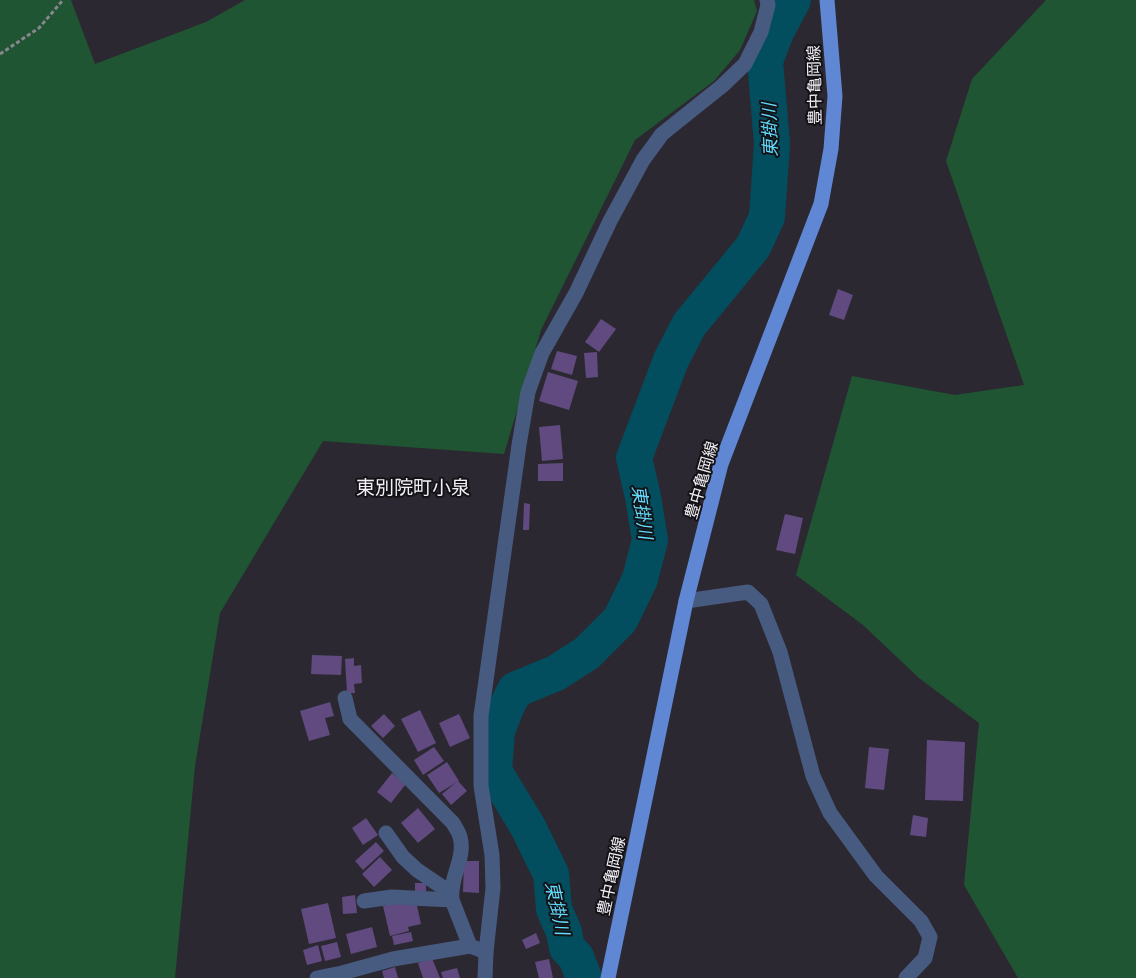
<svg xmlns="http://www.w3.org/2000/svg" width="1136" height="978" font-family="Manrope,'Noto Sans JP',sans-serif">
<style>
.green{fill:#1f5533}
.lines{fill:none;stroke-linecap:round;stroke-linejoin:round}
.river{stroke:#024e5e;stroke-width:36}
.building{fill:#604a7f}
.path{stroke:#89868e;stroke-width:3;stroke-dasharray:4 2.5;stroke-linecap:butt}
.minor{stroke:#475a80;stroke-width:15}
.primary{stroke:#6087d4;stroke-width:15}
.labels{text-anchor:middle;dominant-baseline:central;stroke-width:4;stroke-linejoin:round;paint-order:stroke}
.street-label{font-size:16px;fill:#f1eff5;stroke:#131216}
.water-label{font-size:18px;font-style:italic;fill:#61dbfc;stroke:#131216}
.quarter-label{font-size:19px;fill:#f1eff5;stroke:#131216}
</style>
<rect width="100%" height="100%" fill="#2c2831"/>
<!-- green -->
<g class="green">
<path d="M0,0H71L95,64L206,22L245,0H754L757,11L740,50L714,81L635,140L541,330L504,454L323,441L220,613L195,766L175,978H0Z"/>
<path d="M1046,0H1136V978H1018L964,885L979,723L919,678L863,625L796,575L852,376L955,395L1024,385L946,161L972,79Z"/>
</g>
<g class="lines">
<!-- river -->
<path class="river" d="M584,978L576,957L567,948L564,932L554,909L551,874L528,827L494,771L497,731L505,710L515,690L556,673L587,653L620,620L640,579L650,540L643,497L634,458L671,360L689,325L753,247L767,217L772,144L765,61L776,32L793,0"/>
</g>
<!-- building -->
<g class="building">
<path d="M838,289L853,295L844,320L829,315Z"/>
<path d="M601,319L616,329L599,352L585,342Z"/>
<path d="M557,351L577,356L572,375L551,369Z"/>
<path d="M597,352L598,377L586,378L584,353Z"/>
<path d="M548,372L578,381L569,410L539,401Z"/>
<path d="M560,425L563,459L542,461L539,427Z"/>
<path d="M563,463V481H538V464Z"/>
<path d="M524,503L530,504L529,530H523Z"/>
<path d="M785,514L803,518L795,554L776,550Z"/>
<path d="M312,655L342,656L341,675L311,674Z"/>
<path d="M354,658V666L361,665L362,683L354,684L355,693H347L345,659Z"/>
<path d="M330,702L334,716L325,718L330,735L309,741L300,711Z"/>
<path d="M420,710L436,743L418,752L401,719Z"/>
<path d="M384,714L395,726L383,738L371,726Z"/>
<path d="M459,714L470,738L450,747L439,723Z"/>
<path d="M927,740L965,742L963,801L925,800Z"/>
<path d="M434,747L444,761L423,775L414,760Z"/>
<path d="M869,747L889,749L884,790L865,788Z"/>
<path d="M447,762L459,781L439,793L427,775Z"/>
<path d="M392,773L406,784L391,803L377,792Z"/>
<path d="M458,781L467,791L451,805L442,794Z"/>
<path d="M418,808L435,829L418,843L401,823Z"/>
<path d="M913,815L928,818L926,837L910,835Z"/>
<path d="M366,818L378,835L363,845L352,828Z"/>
<path d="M376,842L384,851L363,870L355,861Z"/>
<path d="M380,857L392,870L374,887L362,874Z"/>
<path d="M464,861H479V893L463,892Z"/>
<rect x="415" y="883" width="11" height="8"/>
<path d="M355,895L357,913L343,914L342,897Z"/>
<path d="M416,901L421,924L408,927L409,931L390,936L383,906L399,902L400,905Z"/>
<path d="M328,903L336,938L309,944L301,909Z"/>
<path d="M372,927L377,947L351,954L346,934Z"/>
<path d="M411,932L413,941L394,945L392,936Z"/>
<path d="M536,933L540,943L526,949L522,940Z"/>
<path d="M337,942L341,957L325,961L321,946Z"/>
<path d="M318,945L322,961L307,965L303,950Z"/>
<path d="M432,958L440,978H423L418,963Z"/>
<path d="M549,959L553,978H539L535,962Z"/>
<path d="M395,967L398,978H384L382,971Z"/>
<path d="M457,968L460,978H443L441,972Z"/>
</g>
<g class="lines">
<!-- path -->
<path class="path" d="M0,54L39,28L63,0"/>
<!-- minor -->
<g class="minor">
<path d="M686,601L748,592L761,604L780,652L813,776L830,813L876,876L921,921L930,937L925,958L906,978"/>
<path d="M345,698L350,719L453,823C455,827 459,832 460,837C466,858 449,878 452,900L470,946L486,952"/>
<path d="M386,833L403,857L417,870L451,893"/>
<path d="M364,901L392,897L452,900"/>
<path d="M317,978L342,973L393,959L470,946"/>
<path d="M485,978L486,952L493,888L492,855L481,786V716L519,445L528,392L542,353L576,293L610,221L643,160L662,134L722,86L745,64L761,32L768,5L767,0"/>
</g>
<!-- primary -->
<path class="primary" d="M608,978L686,601L721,464L821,204L831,149L835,96L827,0"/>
</g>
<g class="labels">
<!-- street labels -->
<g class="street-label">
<text transform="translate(814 85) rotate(-91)">豊中亀岡線</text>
<text transform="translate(701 480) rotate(-74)">豊中亀岡線</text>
<text transform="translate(611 876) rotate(-78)">豊中亀岡線</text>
</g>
<!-- water labels -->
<g class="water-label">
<text transform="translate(769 130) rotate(-92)">東掛川</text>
<text transform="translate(643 512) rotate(82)">東掛川</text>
<text transform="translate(558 908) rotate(78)">東掛川</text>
</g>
<!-- quarter labels -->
<g class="quarter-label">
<text x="413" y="487">東別院町小泉</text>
</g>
</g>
</svg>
